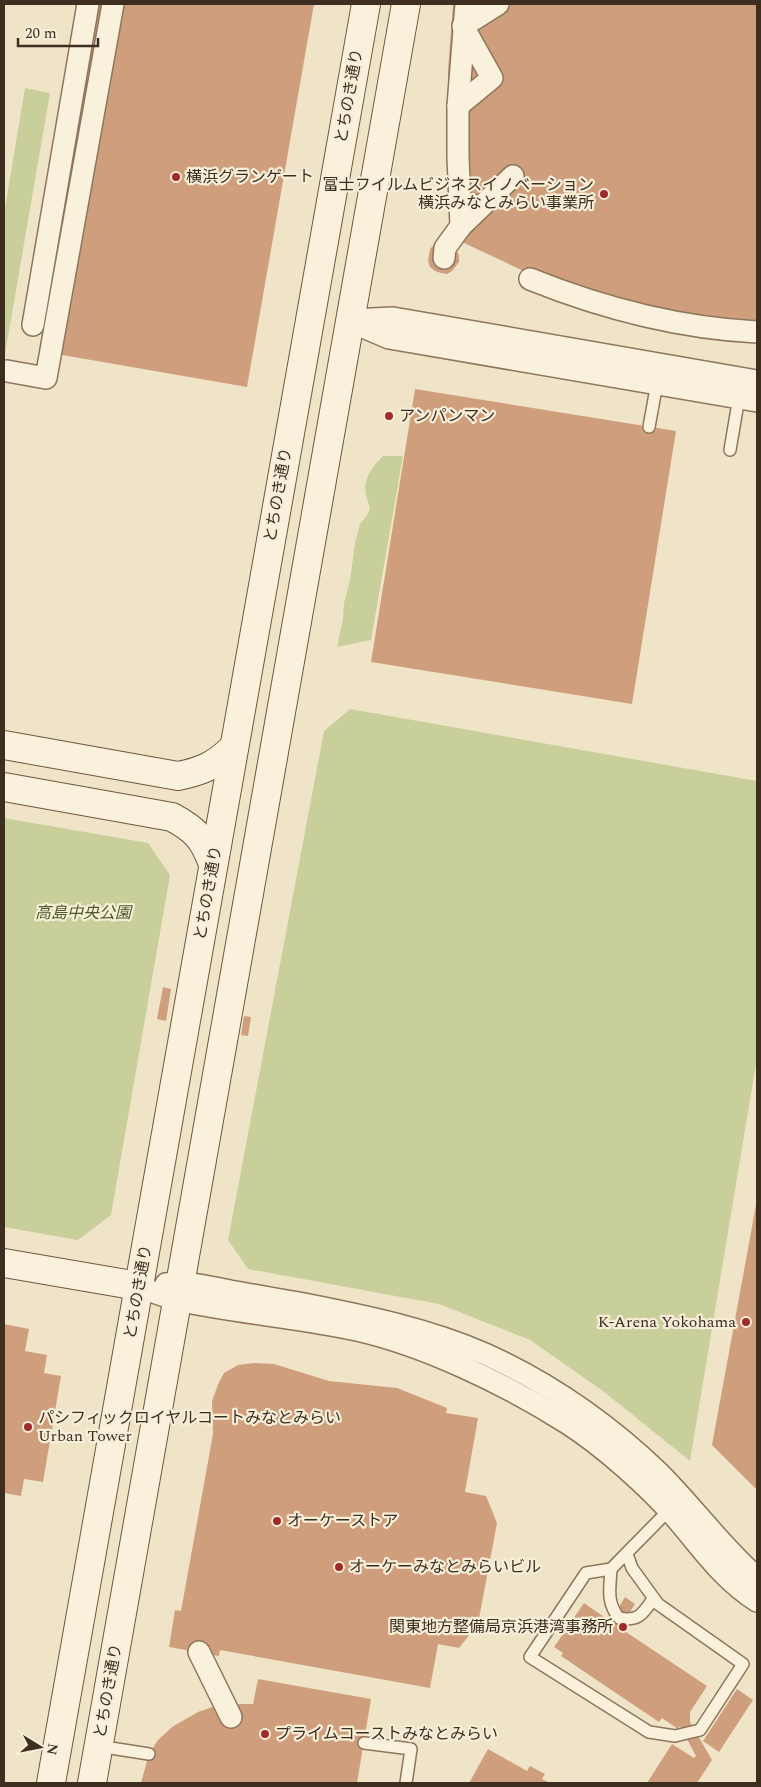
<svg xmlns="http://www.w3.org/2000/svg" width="761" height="1787" font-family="Spectral,'Noto Sans JP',serif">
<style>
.green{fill:#c9cf9b}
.building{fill:#cf9f7d}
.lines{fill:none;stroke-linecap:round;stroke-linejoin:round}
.lane-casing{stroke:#8d765c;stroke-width:14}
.street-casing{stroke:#8d765c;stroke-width:24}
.secondary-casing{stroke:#6f573f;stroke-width:30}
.lane{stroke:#faf1dc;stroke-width:11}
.street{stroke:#faf1dc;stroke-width:21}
.secondary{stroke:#faf1dc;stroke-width:28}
.poi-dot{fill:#9e2a2b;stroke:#f7eed8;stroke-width:2}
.labels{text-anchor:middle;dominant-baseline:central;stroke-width:4.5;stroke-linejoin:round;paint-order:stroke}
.street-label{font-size:16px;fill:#3d2e20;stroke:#f7eed8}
.poi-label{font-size:16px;fill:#3d2e20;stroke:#f7eed8;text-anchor:start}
.park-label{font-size:16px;font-style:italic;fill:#4d5a26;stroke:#f7eed8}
</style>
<rect width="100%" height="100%" fill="#f0e4c8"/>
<!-- green -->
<g class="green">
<path d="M25,88L50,93L4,360V214Z"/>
<path d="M383,456H403L371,640L337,647L343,619L344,603L350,580L355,543L360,524L368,514L370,507C360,485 367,472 383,456Z"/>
<path d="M350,709L757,781V1058L690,1461L603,1391L530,1340L439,1304L248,1269L228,1240L324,731Z"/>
<path d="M4,818L148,843L170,875L111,1215L78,1240L4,1227Z"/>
</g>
<!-- building -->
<g class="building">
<path d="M99,4H314L247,387L39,351Z"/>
<path d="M453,4H757V337L532,275L460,241L455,249L459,255V262L452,271L447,274L441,273L435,271L430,267L428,261L430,249L452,225L448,118V70Z"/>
<path d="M415,389L676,431L632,704L371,662Z"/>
<path d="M163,987L171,989L166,1021L157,1019Z"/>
<path d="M244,1016L251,1017L248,1036L241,1035Z"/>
<path d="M756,1205H757V1490L712,1445Z"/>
<path d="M4,1324L29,1329L25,1351L47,1355L44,1373L61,1376L43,1482L24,1479L21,1496L4,1493Z"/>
<path d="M254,1363L274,1364L329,1381L397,1388L447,1408L446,1413L478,1418L465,1492L486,1496L497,1523L478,1624L459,1648L438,1644L430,1688L220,1650L219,1656L169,1647L175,1610L181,1611L213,1434L212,1401L219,1382L224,1373L238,1365Z"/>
<path d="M625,1597L635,1604L620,1628L707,1686L690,1712V1722L712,1760L697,1783H647L672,1744L694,1758L696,1756L680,1726L678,1729L662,1718L659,1722L561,1656L563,1653L554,1647L584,1603L610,1621Z"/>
<path d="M258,1679L371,1699L357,1783H141L149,1754L158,1740L172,1727L198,1712L212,1707L227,1704H253Z"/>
<path d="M737,1689L753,1700L719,1752L703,1741Z"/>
<path d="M488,1749L527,1771L530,1766L545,1774L542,1779L550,1783H469Z"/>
</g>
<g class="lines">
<!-- lane casing -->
<g class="lane-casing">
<g id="lane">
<path d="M649,427L657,383"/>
<path d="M730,450L739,397"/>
<path d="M627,1554L632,1568L658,1604L743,1664L700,1730L675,1736L649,1732L530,1657L586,1573L611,1569L669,1510"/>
<path d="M611,1569C610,1588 606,1602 619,1618C638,1622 643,1614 653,1599"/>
<path d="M364,1743L411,1749L406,1783"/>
<path d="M98,1746L149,1754"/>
</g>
</g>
<!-- street casing -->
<g class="street-casing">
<g id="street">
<path d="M458,106L492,78L463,26L498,4"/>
<path d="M461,226L513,176"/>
<path d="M444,258L445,248L461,226L458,157V106L466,4"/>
<path d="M530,279C602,308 680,328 757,332"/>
<path d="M352,320L393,318L757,381"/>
<path d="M349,321L389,338L757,401"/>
<path d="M33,325L88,4"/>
<path d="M7,371L46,378L113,4"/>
<path d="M166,1284C187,1281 209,1287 230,1291C254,1295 279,1300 304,1304C365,1316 428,1329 485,1354C549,1383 609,1425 659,1473C693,1507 721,1546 757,1578"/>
<path d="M138,1286C151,1291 165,1297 178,1300C237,1313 298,1317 357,1330C427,1346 507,1385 567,1423C603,1446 648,1486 676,1518C701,1547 723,1580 757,1601"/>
<path d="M199,1652L231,1717"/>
</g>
</g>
<!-- secondary casing -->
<g class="secondary-casing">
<g id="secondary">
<path d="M4,745L178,776C203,771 216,765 234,747"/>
<path d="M4,787L172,817C196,830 203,838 213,864"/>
<path d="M4,1263L138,1286"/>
<path d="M51,1783L366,4"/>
<path d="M92,1783L406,4"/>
</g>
</g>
<!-- lane -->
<use href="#lane" class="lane"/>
<!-- street -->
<use href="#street" class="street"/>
<!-- secondary -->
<use href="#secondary" class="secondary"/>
</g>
<!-- markers -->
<g class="poi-dot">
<circle cx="176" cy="177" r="5"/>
<circle cx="604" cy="194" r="5"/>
<circle cx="389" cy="416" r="5"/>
<circle cx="746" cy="1322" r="5"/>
<circle cx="28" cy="1427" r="5"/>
<circle cx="277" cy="1521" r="5"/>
<circle cx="339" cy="1567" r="5"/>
<circle cx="623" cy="1627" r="5"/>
<circle cx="265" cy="1734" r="5"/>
</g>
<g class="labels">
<!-- street labels -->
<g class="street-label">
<text transform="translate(349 96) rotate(-80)">とちのき通り</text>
<text transform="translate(278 495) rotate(-80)">とちのき通り</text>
<text transform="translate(208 893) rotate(-80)">とちのき通り</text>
<text transform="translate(138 1292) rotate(-80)">とちのき通り</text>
<text transform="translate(108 1691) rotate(-80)">とちのき通り</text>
</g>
<!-- poi labels -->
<g class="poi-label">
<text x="186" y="177">横浜グランゲート</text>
<text x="594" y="185" text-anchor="end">富士フイルムビジネスイノベーション<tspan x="594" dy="18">横浜みなとみらい事業所</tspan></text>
<text x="399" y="416">アンパンマン</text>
<text x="736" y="1322" text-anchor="end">K-Arena Yokohama</text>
<text x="38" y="1418">パシフィックロイヤルコートみなとみらい<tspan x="38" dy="18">Urban Tower</tspan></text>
<text x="287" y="1521">オーケーストア</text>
<text x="349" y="1567">オーケーみなとみらいビル</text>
<text x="613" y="1627" text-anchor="end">関東地方整備局京浜港湾事務所</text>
<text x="275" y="1734">プライムコーストみなとみらい</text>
</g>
<!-- park labels -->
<g class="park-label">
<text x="83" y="913">高島中央公園</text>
</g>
</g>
<!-- border -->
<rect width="761" height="1787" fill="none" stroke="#3d2e20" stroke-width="10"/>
<!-- north arrow -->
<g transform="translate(40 1747) rotate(100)" stroke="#f7eed8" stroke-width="4" paint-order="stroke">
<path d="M0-4L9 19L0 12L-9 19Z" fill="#3d2e20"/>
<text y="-8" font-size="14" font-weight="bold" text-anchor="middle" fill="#3d2e20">N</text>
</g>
<!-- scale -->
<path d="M18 38v8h80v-8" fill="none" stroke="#3d2e20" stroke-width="2.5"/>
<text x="25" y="38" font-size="15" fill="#3d2e20" stroke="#f7eed8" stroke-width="4" paint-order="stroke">20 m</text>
</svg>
